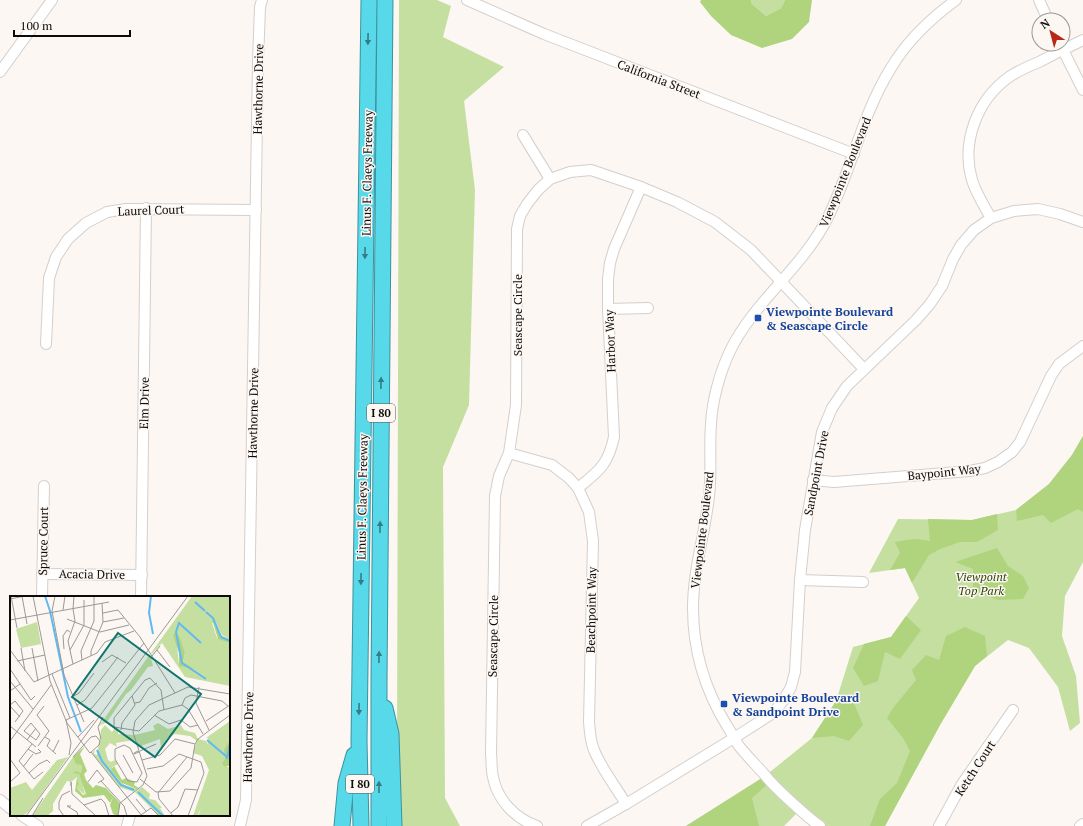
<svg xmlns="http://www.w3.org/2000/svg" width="1083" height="826" font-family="'PT Serif',serif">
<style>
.green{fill:#c5dfa1}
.forest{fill:#b0d47d}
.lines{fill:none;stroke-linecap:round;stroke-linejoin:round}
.minor-casing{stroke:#d4cfcb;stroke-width:12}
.highway-casing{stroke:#3e919c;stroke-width:17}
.minor{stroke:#fff;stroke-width:10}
.highway{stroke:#58d9ea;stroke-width:15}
.oneway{fill:#367c85}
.transit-dot{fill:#1a4fb4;stroke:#fcf7f3;stroke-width:1.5}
.labels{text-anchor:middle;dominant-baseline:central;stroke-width:3;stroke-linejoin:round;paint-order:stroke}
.shield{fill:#fcf7f3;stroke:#555250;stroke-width:1}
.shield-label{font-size:11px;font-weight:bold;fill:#0d0b0a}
.street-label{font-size:12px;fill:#0d0b0a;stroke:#fcf7f3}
.transit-label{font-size:12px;font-weight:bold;fill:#164399;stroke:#fcf7f3;text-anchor:start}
.park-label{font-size:12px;font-style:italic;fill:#314605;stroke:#fcf7f3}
.inset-river{fill:none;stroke:#5fbaf3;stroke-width:2}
.inset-road{fill:none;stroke:#9c9996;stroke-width:1}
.view{fill:#0f766e;fill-opacity:0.15;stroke:#0f766e;stroke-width:2}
.inset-edge{fill:none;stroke:#0d0b0a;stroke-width:2}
</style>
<rect width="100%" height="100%" fill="#fcf7f3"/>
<!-- green -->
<g class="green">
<path d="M399,0H437L451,6L443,37L504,67L464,101L475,190L469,405L443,467L445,798L460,826H399L397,753Z"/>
<path d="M751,0H785L781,8L766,16L752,4Z"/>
<path d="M1083,436V562L1065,596L1062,636L1076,676L1080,723L1070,731L1058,687L1029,648L1008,640L975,666L940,725L885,826H820L800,810L784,826H686L765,776L812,738L836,701L853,647L891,637L919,598L905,568L869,573L898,519L972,520L1016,510L1049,484L1072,455Z"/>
</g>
<!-- forest -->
<g class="forest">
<path d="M701,0H751L752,4L766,16L781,8L785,0H812L809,22L792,39L762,48L731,35L711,16L700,2Z"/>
<path d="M1083,436V512L1078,509L1051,523L1043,515L1017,521L1016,510L1049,484L1072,455Z"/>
<path d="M997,514L998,530L977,542H960L940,549L929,555L912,583L905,568L890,570L900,553L895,542C910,539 915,538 930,541L928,519L972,520Z"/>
<path d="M997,548L1008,566L1023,576L1029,588L1023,599L998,600L981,594L973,588V569L955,562Z"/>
<path d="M906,616L921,630L900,659L885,652L878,681L864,686L853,668L864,644L891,637Z"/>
<path d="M965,627L985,636L987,656L975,666L940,725L885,826H870L880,799L897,783L910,751L903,738L887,718L893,708L916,680L912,670L926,655L939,660L946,636Z"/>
<path d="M836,701H853L863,725L849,741L834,736L812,738Z"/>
<path d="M765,776L770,782L752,798L759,826H686Z"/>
</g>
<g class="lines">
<!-- minor casing -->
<g class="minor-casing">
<g id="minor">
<path d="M467,0L544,34L854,154"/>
<path d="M1039,0L1048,20"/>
<path d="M1060,44L1083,90"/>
<path d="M0,72L52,0"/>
<path d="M523,135L550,179"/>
<path d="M991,218C984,206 976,193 972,180C961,142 977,100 1009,77C1018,71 1029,66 1039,62C1054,54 1068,47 1083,40"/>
<path d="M608,309L648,308"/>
<path d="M46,344L49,278L56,257L68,239L86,223L107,212L126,209L256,210"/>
<path d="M509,453L552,465L569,478L578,488L589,512L593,541L589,722C590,731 590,741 594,750C601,768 616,787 626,804"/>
<path d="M813,480L834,482L970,471L985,468L998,462L1012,452L1020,442L1051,376L1059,364L1083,346"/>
<path d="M578,488C599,471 608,465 614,437L608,309V279L610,263L614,249L641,187"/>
<path d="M42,574L142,575"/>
<path d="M800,580L863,582"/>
<path d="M42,597L44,486"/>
<path d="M141,597L146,208"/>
<path d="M0,800L11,809"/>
<path d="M21,815L38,826"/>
<path d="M127,826L130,815"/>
<path d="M240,826L246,800L258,61L260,7L262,0"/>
<path d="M537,826C515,819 497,799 493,777C491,770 492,762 491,754L495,496L499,476L509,453L516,405L517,229L520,216L527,204L538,190L550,179L570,172L591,170L641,187L677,202L715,222L751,250L864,369"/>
<path d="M587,826L626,804L734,738L773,713L783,701L791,687L795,672L800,580L805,530L822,432L832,408L847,386L916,320L930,304L942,286L953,259L961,245L974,230L991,218L1014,211L1038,209L1060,214L1083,222"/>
<path d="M820,826C812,821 805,814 798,808C786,797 774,787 764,774C756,765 747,756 739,746C735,740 731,732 727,726C705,690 693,651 693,608C693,570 705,534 709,496C712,472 709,448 711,424C712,401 720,372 730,351C754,301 803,268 828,217C852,169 862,114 891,68C907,41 930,19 956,0"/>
<path d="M939,826L962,784L1013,710"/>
<path d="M1080,826L1083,824"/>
</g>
</g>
<!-- highway casing -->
<g class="highway-casing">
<g id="highway">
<path d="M385,708L391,734L394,826"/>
<path d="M342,826L346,783L354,755"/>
<path d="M361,826L359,741L369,0"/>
<path d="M379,826V680L385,0"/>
</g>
</g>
<!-- minor -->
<use href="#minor" class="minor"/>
<!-- highway -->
<use href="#highway" class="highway"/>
</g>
<!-- one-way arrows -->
<defs><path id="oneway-solid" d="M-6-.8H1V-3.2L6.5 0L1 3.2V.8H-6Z"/></defs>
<g class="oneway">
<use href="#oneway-solid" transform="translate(368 39) rotate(91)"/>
<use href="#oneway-solid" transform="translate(365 253) rotate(91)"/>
<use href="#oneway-solid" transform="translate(381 383) rotate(-89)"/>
<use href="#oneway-solid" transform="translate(380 527) rotate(-89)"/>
<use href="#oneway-solid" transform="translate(361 579) rotate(91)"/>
<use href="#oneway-solid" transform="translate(379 657) rotate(-89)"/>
<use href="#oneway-solid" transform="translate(359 709) rotate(91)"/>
<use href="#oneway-solid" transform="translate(379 787) rotate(-90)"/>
</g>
<!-- markers -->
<g class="transit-dot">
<rect x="754" y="314" width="8" height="8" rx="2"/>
<rect x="720" y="700" width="8" height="8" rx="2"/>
</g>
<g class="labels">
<!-- shield labels -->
<g class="shield">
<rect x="367" y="404" width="28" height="18" rx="3"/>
<rect x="346" y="775" width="28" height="18" rx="3"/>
</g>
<g class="shield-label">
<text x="381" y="413">I 80</text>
<text x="360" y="784">I 80</text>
</g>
<!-- street labels -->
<g class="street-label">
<text transform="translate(659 79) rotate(21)">California Street</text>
<text transform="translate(258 89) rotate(-89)">Hawthorne Drive</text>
<text transform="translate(845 172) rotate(-68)">Viewpointe Boulevard</text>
<text transform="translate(367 173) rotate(-89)">Linus F. Claeys Freeway</text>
<text transform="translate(151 210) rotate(-2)">Laurel Court</text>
<text transform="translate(517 315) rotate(-90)">Seascape Circle</text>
<text transform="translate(610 341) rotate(-92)">Harbor Way</text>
<text transform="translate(144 403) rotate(-89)">Elm Drive</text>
<text transform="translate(253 413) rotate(-89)">Hawthorne Drive</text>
<text transform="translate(944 472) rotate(-6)">Baypoint Way</text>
<text transform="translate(816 473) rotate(-79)">Sandpoint Drive</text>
<text transform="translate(362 497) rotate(-89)">Linus F. Claeys Freeway</text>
<text transform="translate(702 530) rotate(-83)">Viewpointe Boulevard</text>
<text transform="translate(43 541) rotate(-89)">Spruce Court</text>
<text transform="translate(92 574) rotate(1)">Acacia Drive</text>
<text transform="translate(591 610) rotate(-89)">Beachpoint Way</text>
<text transform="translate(493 636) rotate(-89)">Seascape Circle</text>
<text transform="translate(248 737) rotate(-89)">Hawthorne Drive</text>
<text transform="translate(975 768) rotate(-57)">Ketch Court</text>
</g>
<!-- transit labels -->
<g class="transit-label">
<text x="766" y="311">Viewpointe Boulevard<tspan x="766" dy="14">&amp; Seascape Circle</tspan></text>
<text x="732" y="697">Viewpointe Boulevard<tspan x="732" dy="14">&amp; Sandpoint Drive</tspan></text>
</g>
<!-- park labels -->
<g class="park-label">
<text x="981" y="576">Viewpoint<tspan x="981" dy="14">Top Park</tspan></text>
</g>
</g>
<!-- overview -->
<g transform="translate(10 596)">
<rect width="220" height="220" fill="#fcf7f3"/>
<path d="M182,0H220V43L212,39L206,27H202L207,42L220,47V90L175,81L152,47L142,58L141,57ZM166,40L175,57L173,66L178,71L169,69ZM27,26L31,48L11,52L6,33ZM140,58L143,70L138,71L121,94L116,98L97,126L89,130ZM220,125V144L215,160L216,171H220V220H188L191,212L187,220H183L199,174L192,160L183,157L187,145L180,140L165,138L157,142L151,153L150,143L128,151L124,144L106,147L107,151L100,147L95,153L98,164L101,166L105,164L108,168L102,171L114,189L127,193L124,196L109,191L82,157L85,154L84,158L87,159L91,134L95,129L102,136L105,132L108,133V138L124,139L145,134L143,130L148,127L158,133L171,129L174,134L185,137L188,143L196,145L198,148V142H196ZM58,161L20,214L13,220H0V192L16,186L22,194L47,164ZM63,161L72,169L71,178L64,176L69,178L72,184L75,199L67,192L69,188L67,181L61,186L57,185L43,208V215L37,220H22ZM132,191L140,198L139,203L145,204L152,212H150L155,220H149L125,196Z" fill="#c5dfa1" fill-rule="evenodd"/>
<path d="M202,23L212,40L220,43V47L208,43ZM165,37L169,40L175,57L173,66L184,73L169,70V57L163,39ZM220,144V169L216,171L212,168L215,163L214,154ZM75,150L70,158L77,175L74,178L76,184L83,192L86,189L96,192L110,207L108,220L103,218L100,209L103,201L100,207L94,199L73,202L65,195L67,181L69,188L67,192L73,199L76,198L69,178L63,177L66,175L71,177L72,169L66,168L63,161ZM104,170L112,184L116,182L125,186L124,189L129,192L127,193L112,187L101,174Z" fill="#b0d47d"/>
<path class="inset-river" d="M35,0L40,15M141,0L139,17L143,38M185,6L195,15M40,15L58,101L71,136M196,16L203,22L211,41L220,45M191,47L169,27L166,36L172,67L196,83M197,144L217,161M87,154L92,165L111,189L124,194M217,163L220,148M128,196L153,220"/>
<path class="inset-road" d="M1,0L7,32M12,0L17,28M23,0L40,85L57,127L80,157M45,0L42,15L54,79L74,126M0,3L15,0M53,14L55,0M93,17L108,14L130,41L165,97M57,23L90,36L119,29M0,24L99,6M93,26L114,22M11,52L15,75M22,52L28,85M54,53L53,40L57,34L60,36M0,54L24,86L87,57L95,46L124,35M60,54L74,29V4M147,54L160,71M81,60V55L93,26L92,7M142,60L150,50M72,64L71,55L84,25V0M7,65L35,59M92,66L102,59L116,67M63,68L58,45L65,25L63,13L64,0M0,73L21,104L25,100M42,78L60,122M140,82L135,84L104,122V131L129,135L149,115L172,109L178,113L193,138M140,82L151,94L154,114M0,85L23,113M189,91L186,107L199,134M0,95L10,88M64,100L69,97L84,77M125,107L130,106L139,92L147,87M0,109L5,105L13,115L5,126M67,109L75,104L108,61M172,109L175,102L181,99L212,105L218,110M0,110L10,121M144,119L159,128L171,124L180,131L188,129M56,124L82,112L134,47M56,124L61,147L59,159M196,125L220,109M21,127L30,138L26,144L14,135ZM0,130L26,151M111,134L112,127L125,109L122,100M35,141L40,144L37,150L46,158M68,141L84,124M91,143L88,131L93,121M17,144L26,132M0,145L41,89M22,148L9,165L24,183L33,176M114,149L120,152L132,177L127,186L118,185L105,163V153ZM28,150L39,135L27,119L34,110M18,153L26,158L31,156L28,153M128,155L129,156L124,158V157ZM130,155L146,148M43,156L49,144M81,156L132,220M113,159L123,177M63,161L81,141L86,140L90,145L89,149L80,157M0,163L10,177L0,186M132,164L150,159L165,143L185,148M13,171L23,158M137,173L153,170L169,158L191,166L194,177L178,220M19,177L29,168L37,164L40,167M130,183L146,196L160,195L181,172L185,148L188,143L220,119M91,185L114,210L117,220M78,186L87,174L94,183L88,187M61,190V186L62,198L86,220M126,203L136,215M74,209L91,203L95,207L99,220M61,210H57L67,216L68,220M161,217L168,211L175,193L188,194M131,219L141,212L149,220M16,220L178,0M22,220L33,202M54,220L49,213V206L52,199L60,195M108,220L110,207L133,189L137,180L123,136L125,125L139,109L178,91L220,98M163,220L149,203L148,197L177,161"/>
<path class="view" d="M108,37L191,98L145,161L62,101Z"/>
<rect width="220" height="220" class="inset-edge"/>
</g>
<!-- north arrow -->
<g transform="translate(1051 32) rotate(324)"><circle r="19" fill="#fcf7f3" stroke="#9c9996"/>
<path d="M0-3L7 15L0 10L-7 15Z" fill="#b6281a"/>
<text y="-6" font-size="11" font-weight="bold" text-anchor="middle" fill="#0d0b0a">N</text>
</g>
<!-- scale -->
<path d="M14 30v6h116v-6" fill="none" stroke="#0d0b0a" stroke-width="2"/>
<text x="20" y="30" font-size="12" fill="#0d0b0a" stroke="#fcf7f3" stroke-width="3" paint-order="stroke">100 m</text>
</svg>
